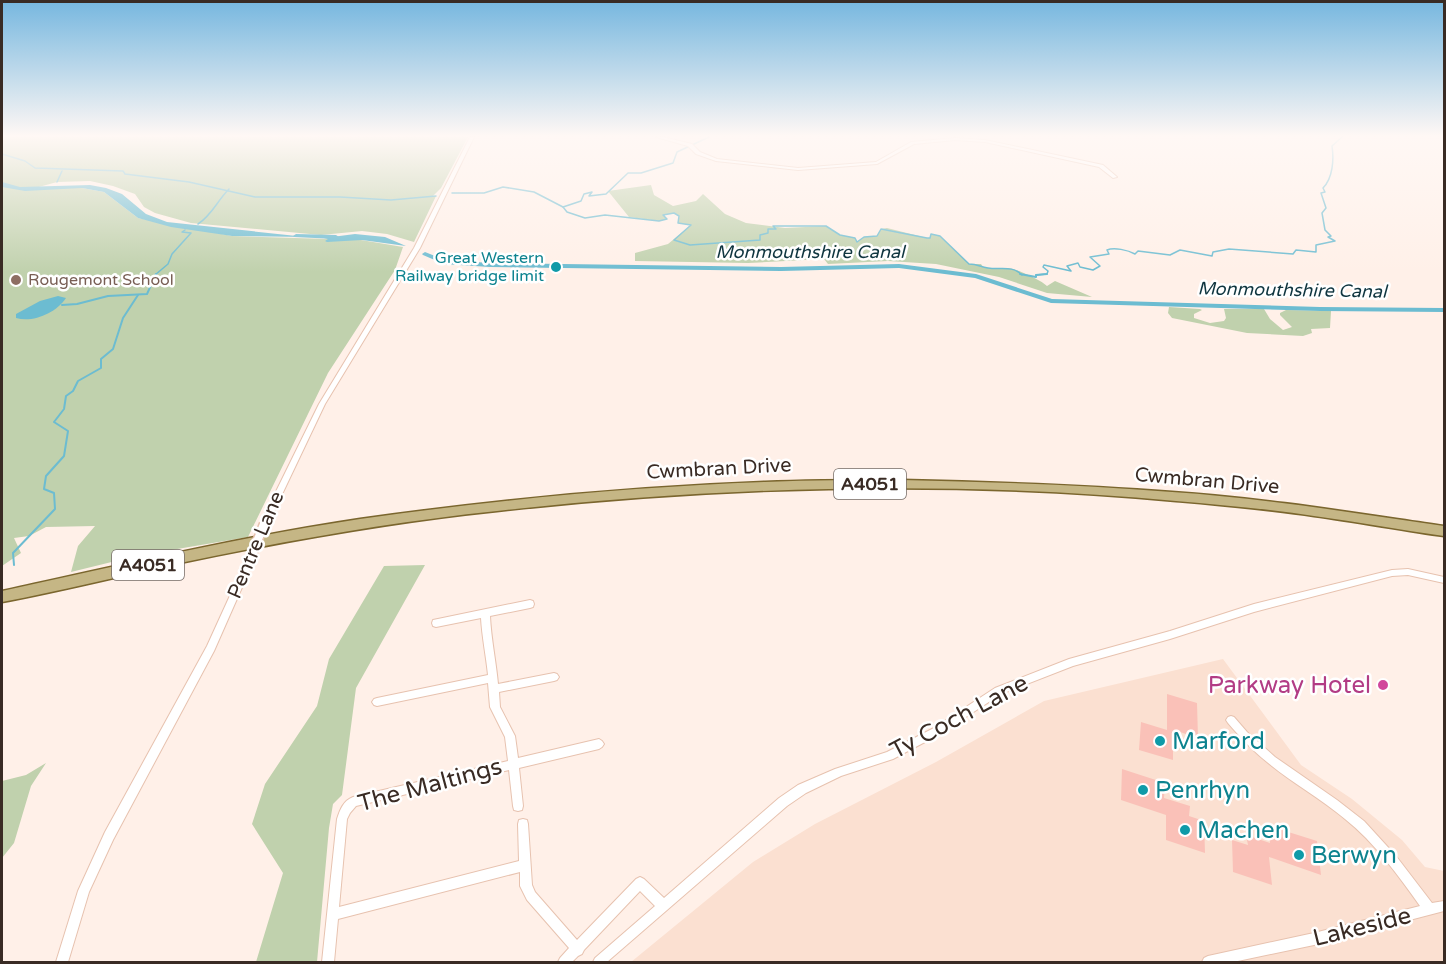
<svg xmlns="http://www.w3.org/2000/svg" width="1446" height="964" font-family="'Varela Round',sans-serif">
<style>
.built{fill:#fbe0d1}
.green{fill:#c0d1ad}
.water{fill:#6cbcd1}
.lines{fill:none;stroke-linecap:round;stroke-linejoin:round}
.stream-far1{stroke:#6cbcd1;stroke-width:1.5}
.stream{stroke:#6cbcd1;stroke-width:2}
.canal{fill:#6cbcd1;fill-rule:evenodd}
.building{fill:#fac1b8}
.minor-casing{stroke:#e7c2af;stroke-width:2}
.primary-casing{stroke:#7b662e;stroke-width:3}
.minor{fill:#fff;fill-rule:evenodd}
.primary{fill:#c5b685;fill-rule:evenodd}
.minor-bridge-casing{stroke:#e7c2af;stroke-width:11;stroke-linecap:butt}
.minor-bridge{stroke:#fff;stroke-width:8}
.culture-dot{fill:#0f9aa8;stroke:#fff;stroke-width:2}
.education-dot{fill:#8d6e63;stroke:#fff;stroke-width:2}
.hotel-dot{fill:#d1479c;stroke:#fff;stroke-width:2}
.labels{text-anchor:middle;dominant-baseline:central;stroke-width:5;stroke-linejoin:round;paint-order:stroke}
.far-culture-label{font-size:16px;fill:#0d838f;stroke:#fff;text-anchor:end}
.far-education-label{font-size:16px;fill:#785e54;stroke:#fff;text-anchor:start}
.far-water-label{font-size:18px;font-style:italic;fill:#0f353f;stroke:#fff}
.shield{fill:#fff;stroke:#746b66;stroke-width:1.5}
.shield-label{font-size:18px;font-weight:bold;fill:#392b24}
.street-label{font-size:20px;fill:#392b24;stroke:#fff}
.near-hotel-label{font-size:24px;fill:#b23c85;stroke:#fff;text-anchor:end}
.near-street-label{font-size:24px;fill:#392b24;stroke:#fff}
.near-culture-label{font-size:24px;fill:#0d838f;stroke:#fff;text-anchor:start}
</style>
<rect width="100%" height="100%" fill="#fff0e8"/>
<!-- built -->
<path class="built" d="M1223,659L1301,765L1352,799L1402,840L1425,867L1444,871V962H631L753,862L815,824L936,762L1044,701Z"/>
<!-- green -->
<g class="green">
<path d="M2,137H468L441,188L433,196H436L414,242L387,234L362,231L321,235L191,223L155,213L144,207L135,194L113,186L90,181L57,182L35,188H82L104,192L138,218L232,236L361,240L403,247L395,270L328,373L248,537L136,556L71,572L78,546L95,526L46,527L29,536L14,538L21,553L2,566Z"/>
<path d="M651,185L654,195L673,206L696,201L703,194L725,214L746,223L785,228L826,226L840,235L855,238L857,242L864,237L877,236L881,229L887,228L927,238H930L931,234L940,236L969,264H981L983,267C992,270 998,268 1007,268C1015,268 1041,280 1047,286L1055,281L1092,297L1047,293L999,277L936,264L888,261L828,264L824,259L748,263L635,261V253L668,244L691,225L678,223L679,216L674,213L664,215L667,219L659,221L629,217L608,191Z"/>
<path d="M1169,307L1200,309L1202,310L1194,314V318L1210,323L1224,321L1226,318L1224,309H1264L1270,319L1283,330L1292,327L1280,315V313L1286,310L1331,311L1330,328L1311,329L1312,333L1303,336L1247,333L1172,318L1168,313Z"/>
<path d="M425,565L356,688L342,795L333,804L329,828L317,962H256L283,873L252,824L265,784L317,706L329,659L384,566Z"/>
<path d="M46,763L31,786L14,843L2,858V781L26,775Z"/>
</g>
<!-- water -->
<g class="water">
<path d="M2,182L20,187L90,185L106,188L122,194L146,214L167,222L306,237L232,236L171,227L138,218L104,192L82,188L25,191L2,187Z"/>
<path d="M355,234L385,237L406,246L362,240L327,242L325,241L328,239L324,238Z"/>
<path d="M58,296L66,298C56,313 33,323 16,318V314L40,301Z"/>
</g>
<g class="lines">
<!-- stream-far1 -->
<g class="stream-far1">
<path d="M2,154L25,161L35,168L123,171L125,174L189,182L255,197H340L391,200L436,196"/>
<path d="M57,182L62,171"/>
<path d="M452,193H484L503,187L534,192L563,207L581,201L584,194L592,192L589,196L606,194L628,173H641L673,163L677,152L709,137"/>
<path d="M563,207L567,212L585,218L605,215L659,221L667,219L663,215L674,213L679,216L678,223L691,225L674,240L690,245L760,240V235L768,233V229H776L773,226H826L840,235L855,238L857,242L864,237L877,236L881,229L927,238H930L931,234L940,236L969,264C978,264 980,267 988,268C1001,270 1012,265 1022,275"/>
<path d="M198,224C212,215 217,201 229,189"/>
<path d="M155,275L168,264L172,254L191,233L182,232L185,230"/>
<path d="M1036,275L1047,274L1048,271L1043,267L1044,265L1071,271L1067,266L1078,263L1080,267L1093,270L1100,266L1090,257L1109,254L1107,250C1114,247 1128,250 1135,254L1138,251L1170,255L1180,250L1212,256L1213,252L1229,249L1293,254L1296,250L1316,252V245L1335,241L1328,237L1331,236L1325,230L1322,213L1326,208L1321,193L1325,192L1323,188C1333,178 1334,159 1332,146L1342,137"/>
</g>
<!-- stream -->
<g class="stream">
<path d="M1020,274L1036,277V275L1047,274"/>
<path d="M62,305L77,304L108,296L147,294L156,274"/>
<path d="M14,565L13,553L55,509L54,493L44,489L46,476L64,456L68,431L54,422L64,409L66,396L73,391L78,381L101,368V359L113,349L123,318L138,295"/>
</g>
<!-- canal -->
<g class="canal">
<path d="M296,234L336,235L339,237L336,239L294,237L293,236Z"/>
<path d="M425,252L445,260L490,263L781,267L899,264L976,274L1052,299L1320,307L1444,308V312L1320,311L1051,303L975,278L899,268L781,271L490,267L444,264L423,255L422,254Z"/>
</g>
</g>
<!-- building -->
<g class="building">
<path d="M1167,694L1197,703L1198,738L1180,732V749L1173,746V760L1139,750L1141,722L1167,730Z"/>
<path d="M1122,769L1165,783L1164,798L1190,806L1189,816L1204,821L1205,853L1166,840V815L1121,800Z"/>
<path d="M1269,826L1317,841L1321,875L1269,857L1272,885L1233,872L1232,840L1248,845L1246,835L1270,843Z"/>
</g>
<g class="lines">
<!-- minor casing -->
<g class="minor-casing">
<g id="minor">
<path d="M470,137H474L420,248L325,404L267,526H261L260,524L319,404L414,248Z"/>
<path d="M656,137H663L692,144L700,152L717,159L798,168L876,162L911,142L955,138L985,140L1103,165L1117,177L1113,178L1099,167L985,142L955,140L914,144L877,164L798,170L716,161L696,154L688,146Z"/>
<path d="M247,564L250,565L251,567L214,651L113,840L89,892L68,962H56L78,891L105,832L207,646L243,567L244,565Z"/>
<path d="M1408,569L1444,577V583L1408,575L1392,576L1254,612L1170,639L1073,666L1001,694L940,734L893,759L841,776L806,793L787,806L607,962H593L595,958L655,906L640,891L584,950L582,954L578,956L572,962H558L560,958L569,948L527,900L520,886V872L338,919L334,962H322L337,819C340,810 343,801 353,797L508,761L505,737L490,707L488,683L377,706L374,705L372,702L374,699L377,698L488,675C486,655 482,637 481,618L436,627L433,626L432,623L433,620L530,600L533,601L534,604L533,607L530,608L490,616C491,639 496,661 498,684L554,673L557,674L559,677L557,680L554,681L499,692L500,707L515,736L518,758L599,739L602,741L604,744L602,747L599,749L519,768L523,806L522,810L518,811L514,810L513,806L509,770L356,806L350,813L347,819L339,907L519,861L518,824L519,820L523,819L527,820L528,824L532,885L535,892L577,940L636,879L640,877L644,879L664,898L779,798L798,785L835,769L887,752L934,728L995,688L1069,659L1170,631L1254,604L1392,570Z"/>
<path d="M1231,716L1234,717L1247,732L1275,757L1337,800L1364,821L1396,856L1432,903L1444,901V911L1314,945L1233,962H1202L1204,958L1208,956L1314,933L1420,906C1398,875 1375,843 1345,819C1320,798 1292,783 1267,762C1252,750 1240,737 1228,723L1226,720L1228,717Z"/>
</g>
</g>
<!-- primary casing -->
<g class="primary-casing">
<path id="primary" d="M902,480C992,482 1082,485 1172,492C1263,498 1354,513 1444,526V536C1401,530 1358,522 1314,516C1269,509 1222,505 1176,501C951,480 722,486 497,511C391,522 285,541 180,563C120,576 61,591 2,602V591C121,565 240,537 360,519C495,500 630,487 765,482C811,480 857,480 902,480Z"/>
</g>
<!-- minor -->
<use href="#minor" class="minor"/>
<!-- primary -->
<use href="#primary" class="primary"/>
<!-- minor-bridge casing -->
<g class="minor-bridge-casing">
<path id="minor-bridge" d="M247,567L264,524"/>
</g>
<!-- minor-bridge -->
<use href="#minor-bridge" class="minor-bridge"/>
</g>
<!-- sky -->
<linearGradient id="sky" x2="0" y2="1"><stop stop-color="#76b7df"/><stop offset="0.5" stop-color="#fff8f5"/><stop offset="1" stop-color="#fff8f5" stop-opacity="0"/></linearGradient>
<rect width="1446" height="272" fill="url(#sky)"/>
<!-- markers -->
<g class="culture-dot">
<circle cx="556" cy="267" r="6"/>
<circle cx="1160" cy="741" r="6"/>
<circle cx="1143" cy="790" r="6"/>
<circle cx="1185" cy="830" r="6"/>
<circle cx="1299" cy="855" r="6"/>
</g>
<circle class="education-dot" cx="16" cy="280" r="6"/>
<circle class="hotel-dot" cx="1383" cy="685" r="6"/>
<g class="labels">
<!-- far-culture labels -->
<g class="far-culture-label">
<text x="544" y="258">Great Western<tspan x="544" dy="18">Railway bridge limit</tspan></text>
</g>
<!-- far-education labels -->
<g class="far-education-label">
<text x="28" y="280">Rougemont School</text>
</g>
<!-- far-water labels -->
<g class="far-water-label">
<text x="810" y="252">Monmouthshire Canal</text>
<text transform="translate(1292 290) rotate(1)">Monmouthshire Canal</text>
</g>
<!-- shield labels -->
<g class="shield">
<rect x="834" y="469" width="72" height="30" rx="4.5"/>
<rect x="112" y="550" width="72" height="30" rx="4.5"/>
</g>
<g class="shield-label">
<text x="870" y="484">A4051</text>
<text x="148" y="565">A4051</text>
</g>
<!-- street labels -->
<g class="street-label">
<text transform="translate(719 469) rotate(-3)">Cwmbran Drive</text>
<text transform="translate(1207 481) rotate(5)">Cwmbran Drive</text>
<text transform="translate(256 545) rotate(-67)">Pentre Lane</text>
</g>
<!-- near-hotel labels -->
<g class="near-hotel-label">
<text x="1371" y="685">Parkway Hotel</text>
</g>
<!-- near-street labels -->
<g class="near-street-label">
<text transform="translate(959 717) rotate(-28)">Ty Coch Lane</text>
<text transform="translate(430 785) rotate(-15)">The Maltings</text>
<text transform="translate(1362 927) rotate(-14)">Lakeside</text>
</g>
<!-- near-culture labels -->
<g class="near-culture-label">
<text x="1172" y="741">Marford</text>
<text x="1155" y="790">Penrhyn</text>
<text x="1197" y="830">Machen</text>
<text x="1311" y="855">Berwyn</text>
</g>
</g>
<!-- border -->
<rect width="1446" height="964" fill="none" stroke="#392b24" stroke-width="6"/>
</svg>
